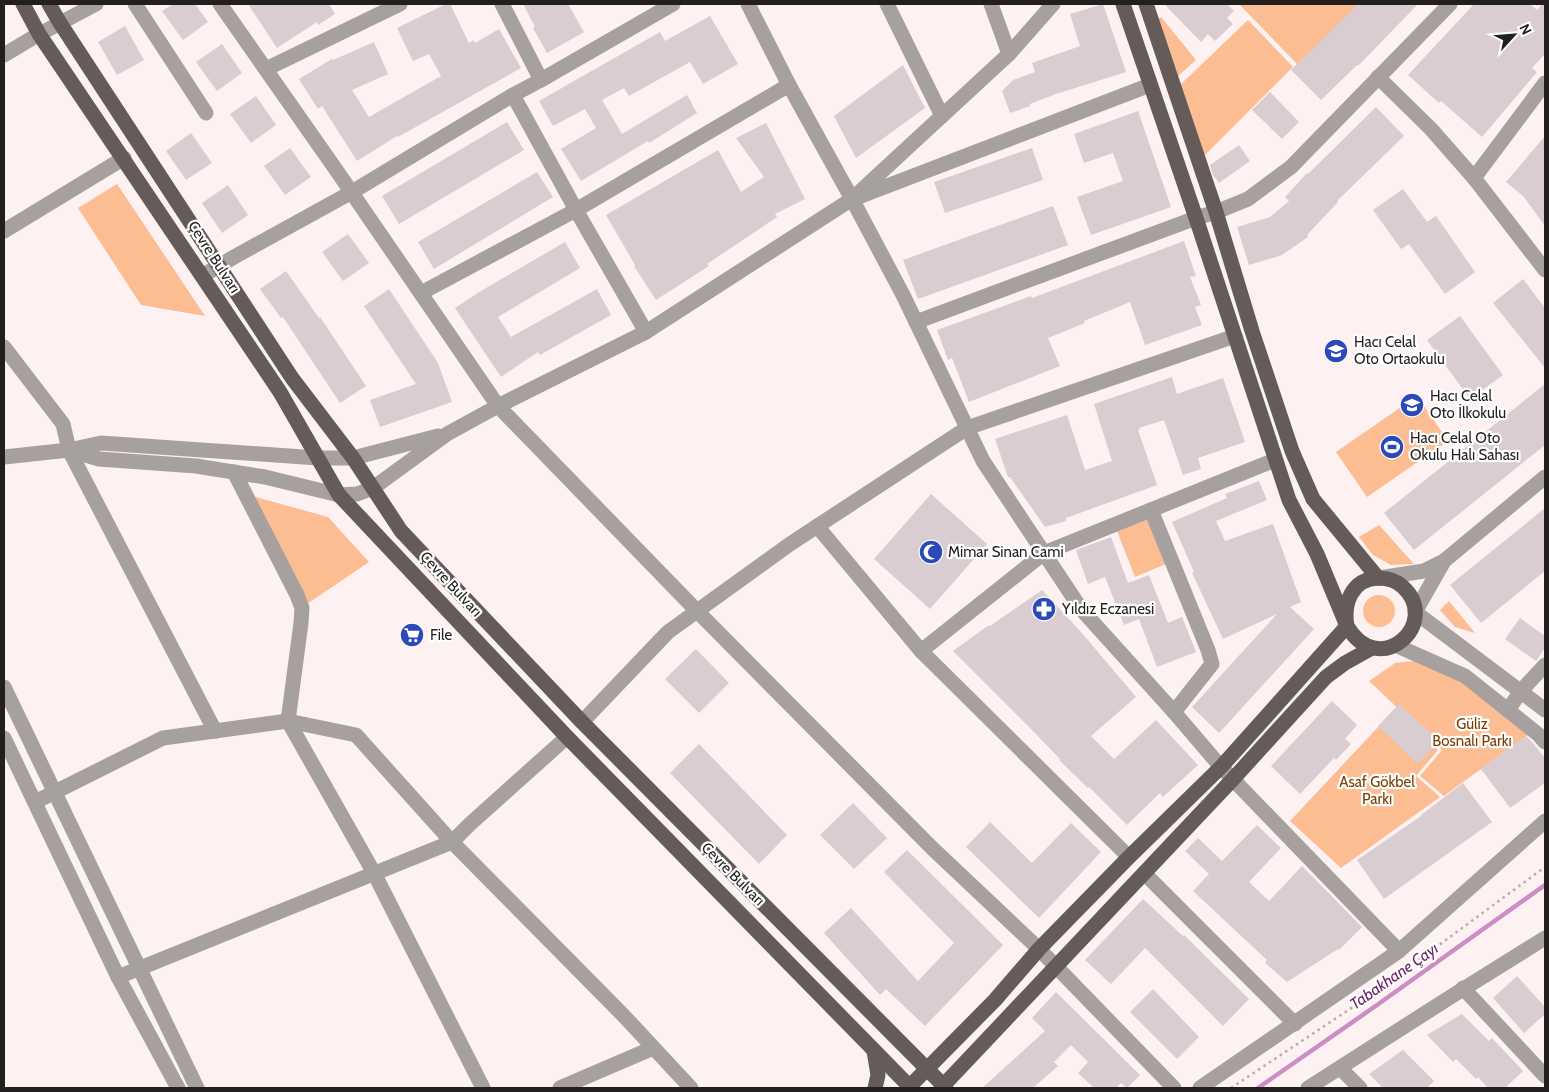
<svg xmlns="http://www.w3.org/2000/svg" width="1549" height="1092" font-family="Cabin,sans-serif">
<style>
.green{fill:#fcbd92}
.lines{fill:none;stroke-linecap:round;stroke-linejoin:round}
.stream{stroke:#cc8dc5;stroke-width:4.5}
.building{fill:#d9cdd2}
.path{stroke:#b6acad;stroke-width:2.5;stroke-dasharray:2.5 4;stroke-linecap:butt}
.minor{stroke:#a6a19f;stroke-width:15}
.major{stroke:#655c5a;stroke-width:15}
.labels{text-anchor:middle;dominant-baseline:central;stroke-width:4.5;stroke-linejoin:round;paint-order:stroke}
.street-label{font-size:15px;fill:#231f1f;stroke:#fff}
.poi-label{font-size:15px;fill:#231f1f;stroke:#fff;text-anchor:start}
.park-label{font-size:15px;fill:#7c3d00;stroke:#fff}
.water-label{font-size:16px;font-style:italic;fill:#691f64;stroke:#fff}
</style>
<rect width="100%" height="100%" fill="#fef1f2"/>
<!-- green -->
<g class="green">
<path d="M1239,4H1359L1298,65Z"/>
<path d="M1161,17L1196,60L1176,78L1157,20Z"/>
<path d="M1248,20L1293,67L1203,157L1179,86Z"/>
<path d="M117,184L205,316L141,305L78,208Z"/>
<path d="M1417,396L1448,441L1367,497L1336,452Z"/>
<path d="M252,496L328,517L369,562L307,604Z"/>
<path d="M1148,519L1166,564L1135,577L1117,531Z"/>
<path d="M1379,525L1414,564L1391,565L1373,555L1359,537Z"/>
<circle cx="1379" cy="611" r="16"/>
<path d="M1449,601L1475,633L1455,627L1440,610Z"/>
<path d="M1424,660L1462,679L1529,734L1444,796L1420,776L1442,750L1369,681L1395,663Z"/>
<path d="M1395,709L1438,750L1416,776L1440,797L1341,868L1290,821Z"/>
</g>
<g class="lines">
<!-- stream -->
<path class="stream" d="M1258,1088L1377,1005L1545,885"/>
</g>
<!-- building -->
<g class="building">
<path d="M173,4H195L208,22L183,40L162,11Z"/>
<path d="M248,4H329L335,14L318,25L317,22L277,48Z"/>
<path d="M446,4H450L469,43L473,40L475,43L499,29L521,68L398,137L397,136L357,161L322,106L318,109L299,79L332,59L333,60L374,42L388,74L352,90L369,117L441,76L429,54L413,61L397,28Z"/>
<path d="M523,4H568L584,32L547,53L533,28L535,27Z"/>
<path d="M1103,4L1126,72L1056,94L1030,104V106L1010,113L1002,91L1013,80L1035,72L1032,63L1080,46L1070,14Z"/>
<path d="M1164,4H1227L1234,11L1227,18L1233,24L1215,41L1208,34L1201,42Z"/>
<path d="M1358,4H1418L1358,66L1357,65L1321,100L1291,70Z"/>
<path d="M1474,4H1530L1537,10L1542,4H1545V54L1532,68L1537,72L1482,137L1441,101L1439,103L1408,75Z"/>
<path d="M710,16L738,64L703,84L690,62L629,96L624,88L602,100L622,134L687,95L697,113L649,143L648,141L581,181L561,149L596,128L585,109L553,126L539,101L660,32L665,41Z"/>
<path d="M125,26L144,60L117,75L98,42Z"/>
<path d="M222,44L242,73L217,91L196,62Z"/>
<path d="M903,65L925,108L856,158L834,116Z"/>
<path d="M1270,92L1299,122L1282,139L1252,110Z"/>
<path d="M256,96L276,125L251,143L230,114Z"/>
<path d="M1376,107L1404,136L1337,201L1338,202L1307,235L1308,237L1282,255L1249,265L1237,227L1270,217L1289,201L1285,197L1307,173L1308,174Z"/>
<path d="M1138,111L1171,207L1091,235L1077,197L1123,181L1113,153L1084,163L1074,134Z"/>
<path d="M507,122L524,150L399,224L382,196Z"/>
<path d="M766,123L805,199L775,214L777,217L707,264L709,266L656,300L634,266L635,265L606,215L718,150L741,192L764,177L736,138Z"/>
<path d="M191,133L212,163L186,180L166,151Z"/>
<path d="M1545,136V226L1523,196L1506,182Z"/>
<path d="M1239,145L1250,161L1219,183L1213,175L1210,165Z"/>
<path d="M290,148L311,177L285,195L264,166Z"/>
<path d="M1032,148L1043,180L945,213L934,182Z"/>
<path d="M537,172L553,197L434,269L418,242Z"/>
<path d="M228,185L248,215L222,233L202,203Z"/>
<path d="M1403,189L1427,222L1436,216L1475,272L1445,294L1409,244L1401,249L1373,210Z"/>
<path d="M1053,206L1068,245L918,299L903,260Z"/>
<path d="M348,234L369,263L343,281L322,252Z"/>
<path d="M1184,241L1196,276L1190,277L1201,305L1195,307L1202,325L1145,345L1130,302L1084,321L1085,323L1048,338L1060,366L969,402L952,358L948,360L937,330L1031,296L1032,298Z"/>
<path d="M565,242L580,268L498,317L511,337L597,289L611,315L540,355L538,352L501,377L455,308L481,291Z"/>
<path d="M286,271L319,318L320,317L366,386L340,403L283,317L281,318L260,289Z"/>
<path d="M1523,279L1545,308V368L1493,303Z"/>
<path d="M389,289L438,363L452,402L380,427L370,400L416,384L364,306Z"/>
<path d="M1460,316L1503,375L1470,399L1427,340Z"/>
<path d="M1172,377L1177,394L1223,378L1245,442L1198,458L1201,469L1183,475L1164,420L1139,428L1140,430H1138L1157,485L1066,518V521L1045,527L1010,477H1008L995,439L1067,415L1085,470L1112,461L1094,404Z"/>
<path d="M1545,384V445L1414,550L1384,513Z"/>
<path d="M1259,481L1267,500L1216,521L1225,541L1273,524L1301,602L1290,607L1314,629L1219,733L1192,707L1277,614L1223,639L1192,573L1194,572L1172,522L1227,498L1225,494Z"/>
<path d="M931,494L987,544L930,609L874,559Z"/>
<path d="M1545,508V571L1481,623L1450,585Z"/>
<path d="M1111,537L1128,583L1149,575L1168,623L1182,617L1196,652L1157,667L1139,619L1124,625L1105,577L1088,584L1076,550Z"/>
<path d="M1042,590L1081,632L1136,697L1091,736L1114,759L1156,720L1198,765L1163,797L1160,793L1127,825L1089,787L1088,788L1059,760L1060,759L1029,727L953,651L989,625L990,626Z"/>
<path d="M1520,618L1545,636V648L1536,661L1505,639Z"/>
<path d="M696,649L729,683L699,713L665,679Z"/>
<path d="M1332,701L1357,725L1345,739L1351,744L1336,760L1334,758L1300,794L1271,766Z"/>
<path d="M1399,704L1439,741L1418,764L1378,726Z"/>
<path d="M1526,736L1532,742L1545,758V783L1510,808L1481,769Z"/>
<path d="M699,744L787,835L759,864L670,773Z"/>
<path d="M1463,783L1492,822L1384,899L1357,860L1421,816V815Z"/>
<path d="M853,803L887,838L854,869L820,835Z"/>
<path d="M990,822L1032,863L1071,823L1101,852L1039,918L966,847Z"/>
<path d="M1257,825L1281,848L1249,882L1269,901L1302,866L1362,927L1339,950L1338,949L1287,982L1265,963L1267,960L1193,891L1209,874L1185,851L1198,838L1222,861Z"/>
<path d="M907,850L1003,945L925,1026L886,989L880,995L824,933L851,908L918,981L954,943L884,872Z"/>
<path d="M1143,899L1183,936L1184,935L1249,999L1223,1026L1145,948L1111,984L1085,960Z"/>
<path d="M1517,976L1545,1007V1014L1524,1033L1493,998Z"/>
<path d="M1153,989L1199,1037L1177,1059L1130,1012Z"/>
<path d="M1056,992L1140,1075L1127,1088L1121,1083L1116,1088H1094L1078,1073L1088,1062L1071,1045L1054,1062L1058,1066L1033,1088H982L1045,1031L1032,1018Z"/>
<path d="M1462,1014L1489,1041L1492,1038L1523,1071L1505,1088H1488L1478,1077L1476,1079L1456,1059L1453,1062L1427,1035Z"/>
<path d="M1403,1050L1434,1081L1427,1088H1383L1369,1074Z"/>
</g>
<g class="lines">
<!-- path -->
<path class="path" d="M1231,1088L1371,995L1545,867"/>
<!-- minor -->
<g class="minor">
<path d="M135,4L206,113"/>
<path d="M220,4L339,174L498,406L697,611L932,848L1039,949L1174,1088"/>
<path d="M502,4L541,80"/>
<path d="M748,4L789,85L852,199L903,295L983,461L1081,609L1174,712L1221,767L1399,951"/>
<path d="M887,4L942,116"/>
<path d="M991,4L1009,54"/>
<path d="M4,55L34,37L96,4"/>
<path d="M266,69L400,4"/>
<path d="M1378,77L1431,129L1474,178L1545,270"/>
<path d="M513,95L576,210L646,332"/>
<path d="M1474,178L1545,83"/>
<path d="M861,196L1150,85"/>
<path d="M4,231L124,158"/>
<path d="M202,276L234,257L352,192L513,95L541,80L673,4"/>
<path d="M421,293L576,210L789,85"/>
<path d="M916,322L1196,218L1216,212L1248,199L1291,167L1450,4"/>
<path d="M4,347L63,424L69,450L215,731"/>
<path d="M69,450L99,459L196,466L265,477L339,495L357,494L373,488L447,434L498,406L646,332L852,199L1009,54L1053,4"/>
<path d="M4,457L69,450L101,443L318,458H353L438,436"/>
<path d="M234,472L297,595L302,608L301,623L288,721L374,873L483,1088"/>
<path d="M1151,510L1208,650L1212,664L1174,712"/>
<path d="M817,526L921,651L1129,857"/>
<path d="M1444,561L1415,612L1545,710"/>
<path d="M1379,578L1424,571L1444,561L1545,477"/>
<path d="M1395,645L1465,676L1539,735L1545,742"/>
<path d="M921,651L1044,553L1275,460"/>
<path d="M4,687L197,1088"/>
<path d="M1508,710L1521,691L1545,665"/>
<path d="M582,722L668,632L790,544L967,428L1235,336"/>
<path d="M567,737L470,824L452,842L623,1015L691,1088"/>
<path d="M4,738L118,977L178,1088"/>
<path d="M35,802L163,738L288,721L356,735L452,842L118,977"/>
<path d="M1144,873L1295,1024"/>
<path d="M1463,988L1545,1076"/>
<path d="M1340,1068L1360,1088"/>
<path d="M560,1088L653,1048"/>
<path d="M1200,1088L1399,951L1545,821"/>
<path d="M1308,1088L1452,996L1545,938"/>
</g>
<!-- major -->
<g class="major">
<path d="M23,4L39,34L280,392L339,495L567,737L911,1088"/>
<path d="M49,4L60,23L292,378L353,458L401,531L582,722L946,1088"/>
<path d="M1123,4L1196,218L1289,500L1317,554L1347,626C1379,681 1442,623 1403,587C1397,581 1387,578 1378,578C1352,579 1343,603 1347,626"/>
<path d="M1146,4L1216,212L1252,331L1292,451L1313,499L1378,578"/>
<path d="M874,1051L878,1075L875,1088"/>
<path d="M909,1087L995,1000L1039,949L1129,857L1221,767L1347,626"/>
<path d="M941,1088L1233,779L1326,677L1345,663L1372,648"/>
</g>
</g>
<!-- icons -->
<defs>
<g id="school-disc" transform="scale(1.25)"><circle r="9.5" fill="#2b49b9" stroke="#fff"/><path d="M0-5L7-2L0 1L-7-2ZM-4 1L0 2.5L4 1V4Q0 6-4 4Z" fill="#fff"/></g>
<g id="stadium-disc" transform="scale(1.25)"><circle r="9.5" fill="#2b49b9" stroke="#fff"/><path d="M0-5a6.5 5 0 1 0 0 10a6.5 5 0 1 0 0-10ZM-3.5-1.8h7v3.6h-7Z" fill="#fff"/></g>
<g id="mosque-disc" transform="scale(1.25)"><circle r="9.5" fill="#2b49b9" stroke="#fff"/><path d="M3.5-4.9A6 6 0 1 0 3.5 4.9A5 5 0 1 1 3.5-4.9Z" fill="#fff"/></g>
<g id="pharmacy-disc" transform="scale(1.25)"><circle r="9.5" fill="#2b49b9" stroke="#fff"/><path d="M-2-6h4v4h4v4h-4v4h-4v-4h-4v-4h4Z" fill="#fff"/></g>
<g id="supermarket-disc" transform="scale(1.25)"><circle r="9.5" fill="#2b49b9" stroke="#fff"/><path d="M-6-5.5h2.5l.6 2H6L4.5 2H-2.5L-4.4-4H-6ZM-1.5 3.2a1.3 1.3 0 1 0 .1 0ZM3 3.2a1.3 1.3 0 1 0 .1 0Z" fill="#fff"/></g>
</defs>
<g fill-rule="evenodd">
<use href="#school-disc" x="1336" y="351"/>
<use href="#school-disc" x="1412" y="405"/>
<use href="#stadium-disc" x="1392" y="447"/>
<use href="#mosque-disc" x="931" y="552"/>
<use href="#pharmacy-disc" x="1044" y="609"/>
<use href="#supermarket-disc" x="412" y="635"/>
</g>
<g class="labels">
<!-- street labels -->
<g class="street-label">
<text transform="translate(214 257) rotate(57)">Çevre Bulvarı</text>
<text transform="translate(451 584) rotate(47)">Çevre Bulvarı</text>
<text transform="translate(733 874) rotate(45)">Çevre Bulvarı</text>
</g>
<!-- poi labels -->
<g class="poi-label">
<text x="1354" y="342">Hacı Celal<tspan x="1354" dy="17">Oto Ortaokulu</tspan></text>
<text x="1430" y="396">Hacı Celal<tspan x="1430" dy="17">Oto İlkokulu</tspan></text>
<text x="1410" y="438">Hacı Celal Oto<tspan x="1410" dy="17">Okulu Halı Sahası</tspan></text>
<text x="948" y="552">Mimar Sinan Cami</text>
<text x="1062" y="609">Yıldız Eczanesi</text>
<text x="430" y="635">File</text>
</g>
<!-- park labels -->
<g class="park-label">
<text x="1472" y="724">Güliz<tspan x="1472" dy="17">Bosnalı Parkı</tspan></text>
<text x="1377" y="782">Asaf Gökbel<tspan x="1377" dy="17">Parkı</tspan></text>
</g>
<!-- water labels -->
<g class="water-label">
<text transform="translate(1394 976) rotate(-35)">Tabakhane Çayı</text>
</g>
</g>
<!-- border -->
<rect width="1549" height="1092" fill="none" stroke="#231f1f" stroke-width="10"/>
<!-- north arrow -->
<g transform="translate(1514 35) rotate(64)" stroke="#ffffff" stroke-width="4" paint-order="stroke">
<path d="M0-4L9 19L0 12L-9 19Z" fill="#231f1f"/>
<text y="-8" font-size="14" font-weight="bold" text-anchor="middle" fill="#231f1f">N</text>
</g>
</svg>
